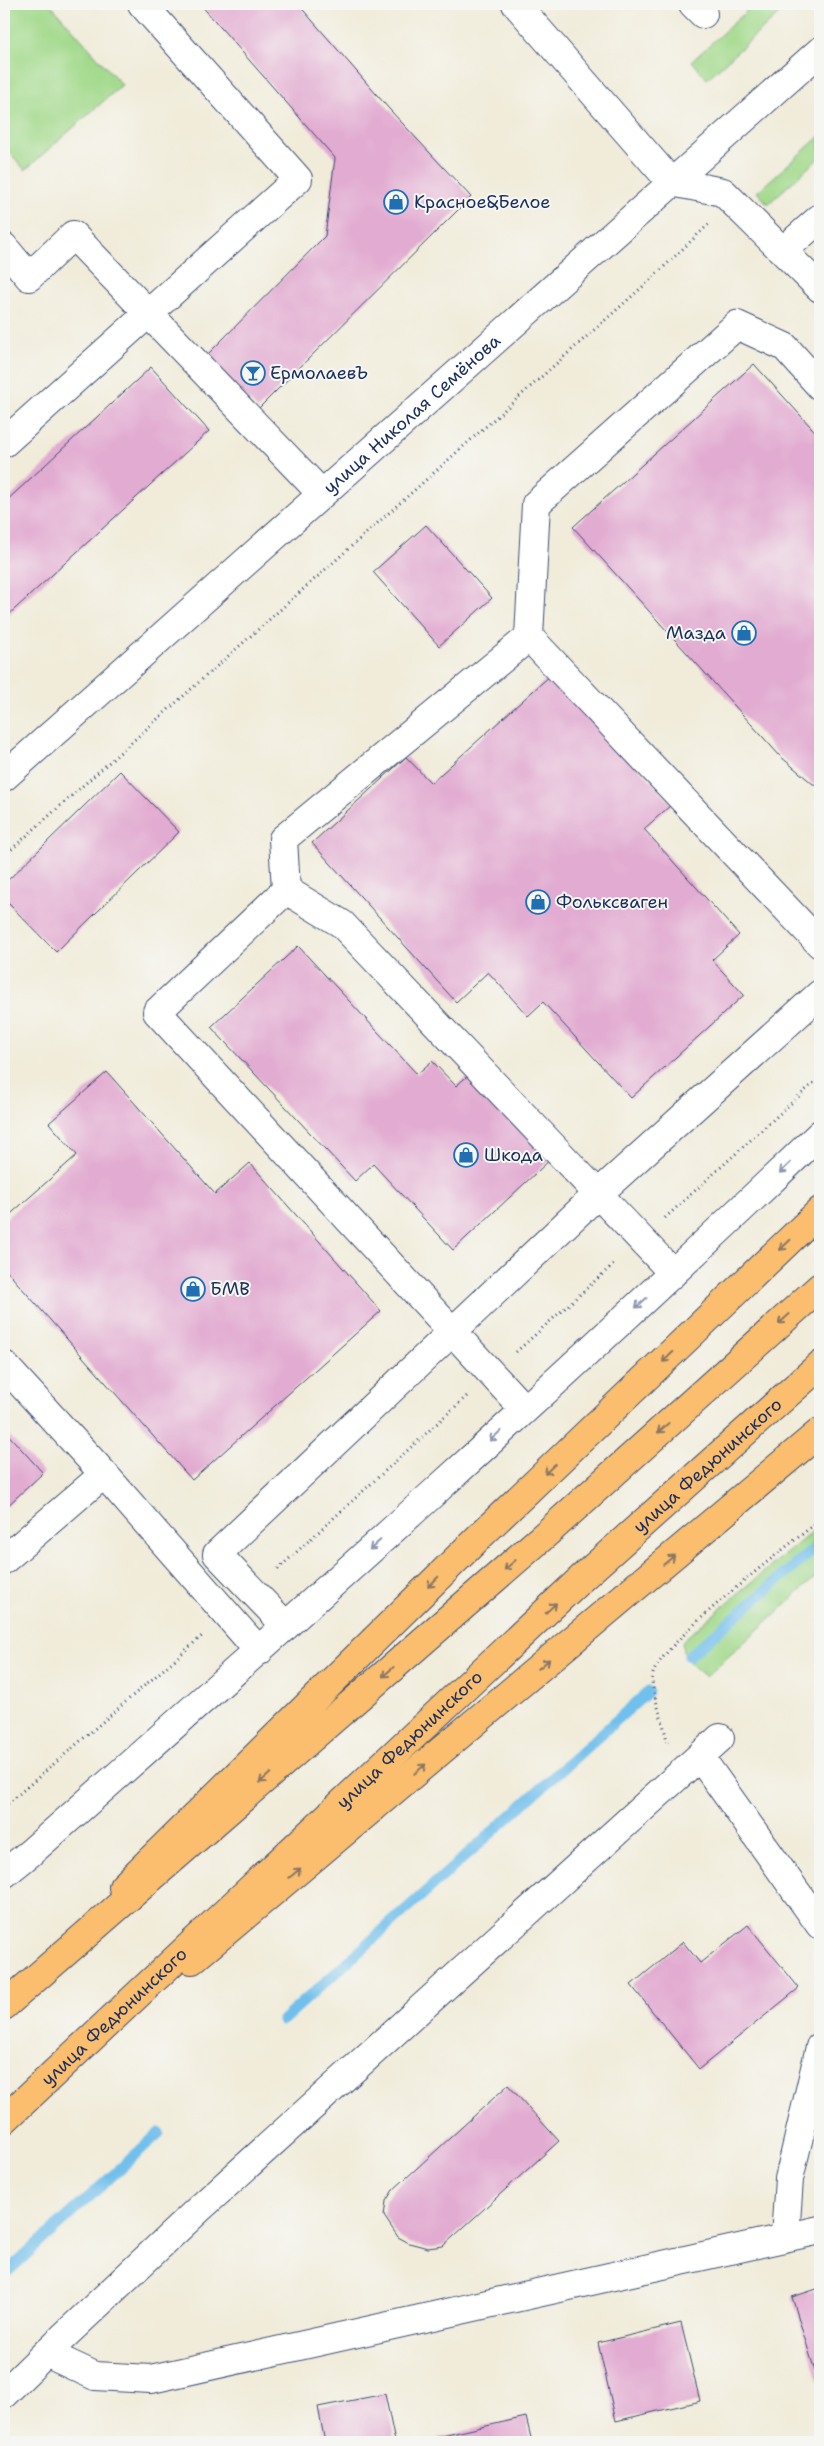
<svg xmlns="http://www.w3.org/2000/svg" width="824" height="2446" font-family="'Shantell Sans',sans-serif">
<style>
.green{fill:#a1d98a;stroke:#5e8474}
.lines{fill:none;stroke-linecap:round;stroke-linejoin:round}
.stream{stroke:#71bfec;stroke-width:11}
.building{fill:#e2abd1}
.minor-casing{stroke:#3b4b71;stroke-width:30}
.major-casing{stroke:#3b4b71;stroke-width:30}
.highway-casing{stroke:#3b4b71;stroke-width:30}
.path{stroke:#3b4b71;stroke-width:3;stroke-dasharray:1 4;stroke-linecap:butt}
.minor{stroke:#fff;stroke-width:28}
.major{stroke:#fabe6e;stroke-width:28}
.highway{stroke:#fabe6e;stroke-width:28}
.oneway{stroke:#8d97ae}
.oneway2{stroke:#8a7666}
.labels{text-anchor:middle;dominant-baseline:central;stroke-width:4;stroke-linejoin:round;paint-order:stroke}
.poi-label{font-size:18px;fill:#1b2f5e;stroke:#f6f6f2;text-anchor:start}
.street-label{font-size:18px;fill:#1b2f5e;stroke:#f6f6f2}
</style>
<rect width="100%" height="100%" fill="#f6f6f2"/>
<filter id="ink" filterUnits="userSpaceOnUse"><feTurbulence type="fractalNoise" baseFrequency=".02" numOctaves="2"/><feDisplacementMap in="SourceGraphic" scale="10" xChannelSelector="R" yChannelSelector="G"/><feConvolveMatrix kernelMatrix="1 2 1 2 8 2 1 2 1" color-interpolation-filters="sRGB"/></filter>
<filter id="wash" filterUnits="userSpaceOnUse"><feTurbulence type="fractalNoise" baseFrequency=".0096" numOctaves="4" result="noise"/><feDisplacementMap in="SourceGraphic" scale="20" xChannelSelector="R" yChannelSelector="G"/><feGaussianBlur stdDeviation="1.12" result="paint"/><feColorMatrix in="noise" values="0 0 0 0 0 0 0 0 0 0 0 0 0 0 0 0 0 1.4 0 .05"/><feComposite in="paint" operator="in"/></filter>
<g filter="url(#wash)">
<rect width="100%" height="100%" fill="#f1ecda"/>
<!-- green -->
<g class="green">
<path d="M4,4H50L122,85L25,170L4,146Z"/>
<path d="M754,4H790L707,79L692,61Z"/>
<path d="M820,136V157L768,204L757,192Z"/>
<path d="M820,1525V1573L706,1677C694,1666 679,1657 683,1640Z"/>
</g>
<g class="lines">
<!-- stream -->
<g class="stream">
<path d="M689,1656L820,1544"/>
<path d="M283,2020L648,1692"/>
<path d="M4,2275L159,2133"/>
</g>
</g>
<g id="blocks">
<!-- building -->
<g class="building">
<path d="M200,4H298L390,110L471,197L258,409L205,357L325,236L335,158Z"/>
<path d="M754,364L820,437V785L813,784L780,756L573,527Z"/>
<path d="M151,367L209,431L4,619V503Z"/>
<path d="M426,525L492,598L439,646L373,572Z"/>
<path d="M553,673L672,804L644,829L739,935L712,960L744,995L631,1098L543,1002L528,1016L488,972L456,1002L312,843L406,757L431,783Z"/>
<path d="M120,771L179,832L56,952L4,899V884Z"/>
<path d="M298,946L417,1074L432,1061L456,1086L472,1072L552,1158L453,1250L373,1164L355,1181L211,1027Z"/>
<path d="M107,1072L215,1194L250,1163L381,1311L192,1480L4,1268V1220L77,1155L49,1123Z"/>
<path d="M4,1430L43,1473L4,1509Z"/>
<path d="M748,1925L799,1988L699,2069L631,1985L683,1942L700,1963Z"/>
<path d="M508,2085L559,2141L443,2246L428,2248L409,2243L398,2237L384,2216L386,2201L393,2190Z"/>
<path d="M820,2288V2380L818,2381L792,2297Z"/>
<path d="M681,2323L700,2401L616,2421L598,2343Z"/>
<path d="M385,2394L395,2442H325L318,2407Z"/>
<path d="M526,2417L532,2442H439L438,2437Z"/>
</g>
</g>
</g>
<g filter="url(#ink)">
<use href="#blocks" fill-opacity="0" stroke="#3b4b71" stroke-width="1"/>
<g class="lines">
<!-- minor casing -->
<g class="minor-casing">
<g id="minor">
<path d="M516,4L671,182L723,192L820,288"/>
<path d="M693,4L703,14"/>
<path d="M4,247L29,277L73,235L321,493"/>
<path d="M784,250L820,218"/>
<path d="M4,443L298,179L142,4"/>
<path d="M529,637L820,944"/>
<path id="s1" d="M4,777L820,51"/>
<path d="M286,890L342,924L673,1273"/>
<path d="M4,1365L104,1474L259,1651"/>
<path d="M524,1409L157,1012L286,890L283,839L529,637L536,504L737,325L785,347L820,386"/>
<path d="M4,1560L104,1474"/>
<path d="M286,1626L217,1554L599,1193L820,994"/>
<path d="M700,1757L820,1925"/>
<path d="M4,1874L30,1853C297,1617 563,1380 820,1134"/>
<path d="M785,2237L789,2179L820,2047"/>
<path d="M46,2353L199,2209L720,1738"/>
<path d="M4,2394L46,2353L95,2376L151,2379L820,2230"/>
</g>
</g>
<!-- major casing -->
<g class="major-casing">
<g id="major">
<path d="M123,1887L480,1536L820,1211"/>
<path d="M192,1960L820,1432"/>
</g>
</g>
<!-- highway casing -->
<g class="highway-casing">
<g id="highway">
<path d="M4,2006L547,1533L820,1287"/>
<path id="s2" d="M4,2120L584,1576L820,1365"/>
</g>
</g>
<!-- path -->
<g class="path">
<path d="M4,856L649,281L709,224"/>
<path d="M665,1218L820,1077"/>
<path d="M516,1352L616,1262"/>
<path d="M278,1569L467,1396"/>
<path d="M667,1742C664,1722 653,1697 652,1679C651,1649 792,1543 820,1520"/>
<path d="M4,1807L202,1636"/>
</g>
<!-- minor -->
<use href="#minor" class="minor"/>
<!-- major -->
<use href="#major" class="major"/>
<!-- highway -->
<use href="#highway" class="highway"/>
</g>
<!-- one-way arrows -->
<defs><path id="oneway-shaft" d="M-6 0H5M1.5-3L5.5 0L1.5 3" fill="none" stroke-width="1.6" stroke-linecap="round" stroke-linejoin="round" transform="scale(1.25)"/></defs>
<g class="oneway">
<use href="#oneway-shaft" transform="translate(785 1168) rotate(136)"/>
<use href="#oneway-shaft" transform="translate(641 1303) rotate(138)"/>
<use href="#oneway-shaft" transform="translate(495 1436) rotate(138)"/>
<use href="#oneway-shaft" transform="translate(375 1545) rotate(138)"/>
</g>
<g class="oneway2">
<use href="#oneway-shaft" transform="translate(785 1245) rotate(136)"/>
<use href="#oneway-shaft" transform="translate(784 1319) rotate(138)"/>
<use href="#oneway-shaft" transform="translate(668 1357) rotate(136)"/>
<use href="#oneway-shaft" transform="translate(663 1428) rotate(138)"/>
<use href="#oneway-shaft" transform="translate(550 1469) rotate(136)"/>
<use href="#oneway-shaft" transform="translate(669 1560) rotate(-40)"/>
<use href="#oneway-shaft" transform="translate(510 1565) rotate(139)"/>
<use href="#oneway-shaft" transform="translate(433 1582) rotate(135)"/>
<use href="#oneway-shaft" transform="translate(551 1608) rotate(-43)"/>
<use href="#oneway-shaft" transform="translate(544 1664) rotate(-40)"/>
<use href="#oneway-shaft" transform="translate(388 1672) rotate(139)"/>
<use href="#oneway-shaft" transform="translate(420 1769) rotate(-40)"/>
<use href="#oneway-shaft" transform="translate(265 1778) rotate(139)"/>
<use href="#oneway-shaft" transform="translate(295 1873) rotate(-40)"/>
</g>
</g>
<!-- icons -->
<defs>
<g id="shop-ring" transform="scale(1.25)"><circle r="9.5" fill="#f6f6f2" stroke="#1f6fb2" stroke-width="1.5"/><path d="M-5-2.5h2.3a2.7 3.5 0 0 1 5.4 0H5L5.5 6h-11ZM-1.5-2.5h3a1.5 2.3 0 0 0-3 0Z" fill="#1f6fb2"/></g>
<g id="bar-ring" transform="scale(1.25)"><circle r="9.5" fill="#f6f6f2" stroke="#1f6fb2" stroke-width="1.5"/><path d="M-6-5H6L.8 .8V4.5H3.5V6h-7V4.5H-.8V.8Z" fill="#1f6fb2"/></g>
</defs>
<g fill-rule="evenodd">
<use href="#shop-ring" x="396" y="202"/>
<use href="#bar-ring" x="253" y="373"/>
<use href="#shop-ring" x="744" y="633"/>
<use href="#shop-ring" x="538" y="902"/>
<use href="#shop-ring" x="466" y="1155"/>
<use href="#shop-ring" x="193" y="1289"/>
</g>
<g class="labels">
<!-- poi labels -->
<g class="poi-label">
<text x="414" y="202">Красное&amp;Белое</text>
<text x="270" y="373">ЕрмолаевЪ</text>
<text x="726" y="633" text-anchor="end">Мазда</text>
<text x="556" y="902">Фольксваген</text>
<text x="484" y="1155">Шкода</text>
<text x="210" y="1289">БМВ</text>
</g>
<!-- street labels -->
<g class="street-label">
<text stroke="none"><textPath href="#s1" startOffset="546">улица Николая Семёнова</textPath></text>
<text stroke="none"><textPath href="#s2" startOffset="961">улица Федюнинского</textPath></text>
<text stroke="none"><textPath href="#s2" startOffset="556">улица Федюнинского</textPath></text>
<text stroke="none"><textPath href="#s2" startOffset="151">улица Федюнинского</textPath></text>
</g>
</g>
<!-- margin -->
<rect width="824" height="2446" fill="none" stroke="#f6f6f2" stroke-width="20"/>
</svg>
